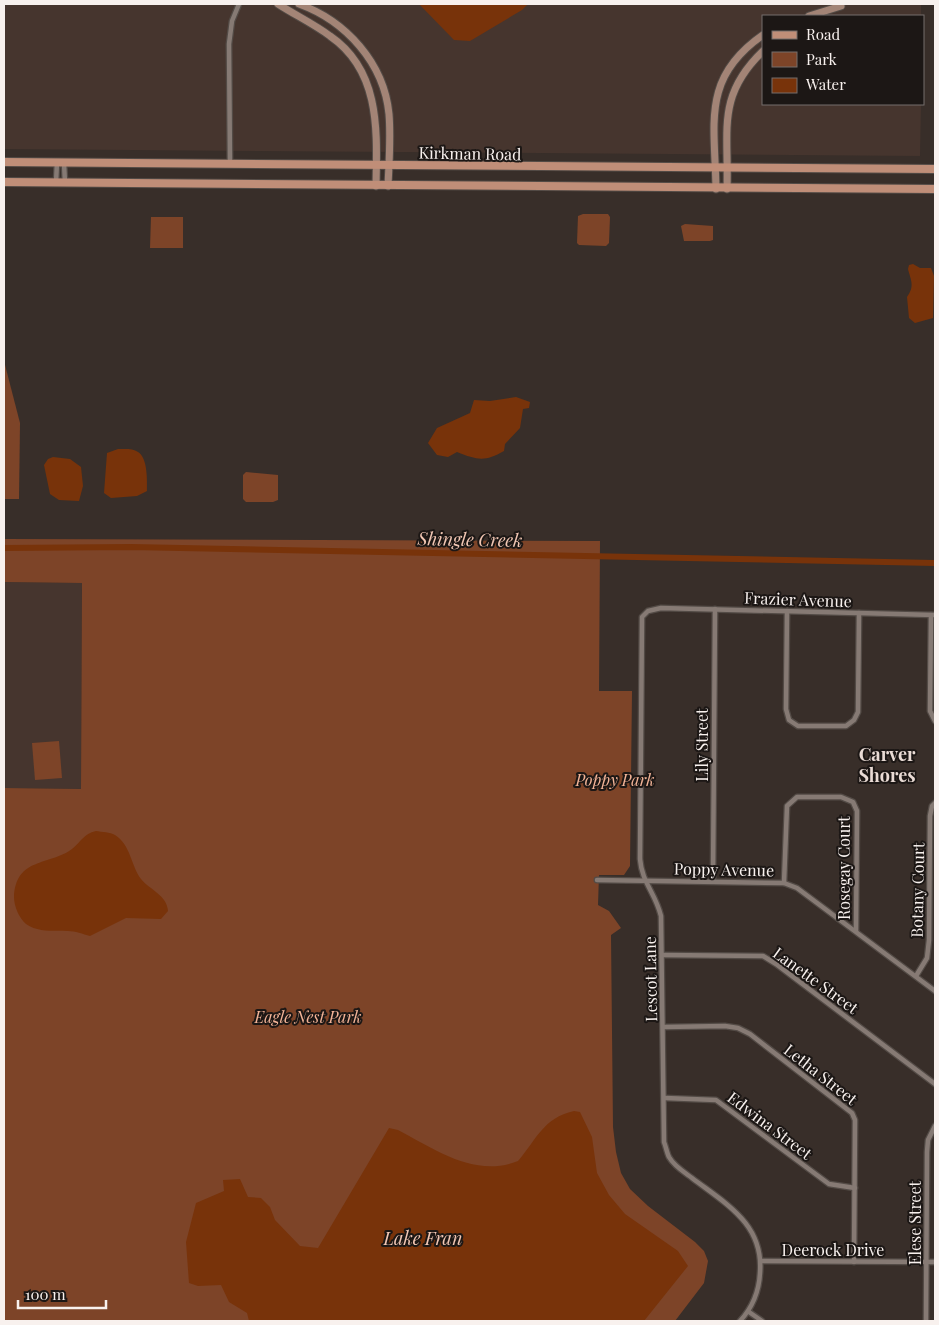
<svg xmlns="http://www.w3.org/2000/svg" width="939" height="1325" font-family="'Playfair Display',serif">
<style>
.built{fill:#46352e}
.green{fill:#7d4428}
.water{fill:#78330a}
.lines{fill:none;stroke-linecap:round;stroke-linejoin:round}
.canal{stroke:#78330a;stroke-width:6}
.street-casing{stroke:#534b46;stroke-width:7}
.secondary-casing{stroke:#534b46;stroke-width:9}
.primary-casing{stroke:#534b46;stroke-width:10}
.street{stroke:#867a74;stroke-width:4.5}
.secondary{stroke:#a38476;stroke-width:7}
.primary{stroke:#c08e78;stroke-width:8}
.labels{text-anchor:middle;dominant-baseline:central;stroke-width:4;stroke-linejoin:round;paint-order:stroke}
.street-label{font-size:16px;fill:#f8f1ee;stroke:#1c1715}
.park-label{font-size:16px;font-style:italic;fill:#f3b497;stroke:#1c1715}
.water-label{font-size:18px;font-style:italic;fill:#f2c7b4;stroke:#1c1715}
.neighbourhood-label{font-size:18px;font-weight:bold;fill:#e9dbd5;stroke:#1c1715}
</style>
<rect width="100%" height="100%" fill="#382e29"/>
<!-- built -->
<g class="built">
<path d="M4,4H921V16H763V104H921L920,156L4,149Z"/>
<path d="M4,582L82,583L81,789L4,788Z"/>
</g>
<!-- green -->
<g class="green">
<path d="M583,214H608L610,217L609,243L606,246L579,245L577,243L578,216Z"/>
<path d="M151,217H183V248H150Z"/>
<path d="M685,224L713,226V240L710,241H684L681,226Z"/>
<path d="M4,361L20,423L19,499H4Z"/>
<path d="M246,472L278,475V500L273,502H246L243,499V475Z"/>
<path d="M4,539L600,541L599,691H632L630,866L624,875H599L598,905L609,911L621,928L611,935L613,1127L616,1152L621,1173L630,1189L648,1206L695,1242L704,1251L708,1261L704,1283L675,1321H4V788L81,789L82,583L4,582Z"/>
<path d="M59,741L62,778L35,780L32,743Z"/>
</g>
<!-- water -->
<g class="water">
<path d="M419,4H528L522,10L470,41L454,40Z"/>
<path d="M913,264L920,268H931L934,276L933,318L915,323L909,318L907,297C915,286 911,281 908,269L909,265Z"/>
<path d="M516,397L530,402L529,408L523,409L520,428L505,444L504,451C485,462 477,460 457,452L448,457L437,455L428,443L437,428L470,413L474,400L490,401Z"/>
<path d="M118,449C124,449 133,448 138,452C148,458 147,481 147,491L137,496L111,498L104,493L107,453Z"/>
<path d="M53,457L70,459L81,467L83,486L79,501L59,500L50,494L44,465L48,459Z"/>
<path d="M96,831C102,832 110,832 115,835C131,845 131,866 141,879C150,890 167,895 168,911L161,919L126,918L90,936C83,934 75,931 68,931C54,930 39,933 26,924C19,918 14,906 14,897C16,857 49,866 72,849C82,841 83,834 96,831Z"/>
<path d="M574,1111L580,1112L592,1137L597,1173L609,1195L625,1214L678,1251L688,1266L644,1321H249L247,1313L229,1302L221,1285L198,1286L189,1283L186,1242L196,1203L224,1191L223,1180L240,1179L248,1197L261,1198L270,1207L275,1220L300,1246L318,1248L389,1128L398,1130C436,1150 475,1178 518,1161C537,1139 543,1118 574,1111Z"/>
</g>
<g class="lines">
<!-- canal -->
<path class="canal" d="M4,548L131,547L935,563"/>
<!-- street casing -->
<g class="street-casing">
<g id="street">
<path d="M64,163L65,183"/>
<path d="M230,164L229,44L232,21L239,4"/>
<path d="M56,183L57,162"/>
<path d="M787,611L786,709L789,720L798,726H846L854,720L858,712L859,613"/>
<path d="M931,615L930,711L935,721"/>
<path d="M597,880L784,883L797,888L935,991"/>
<path d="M713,881L715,609"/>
<path d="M784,883L787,806L797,797H841L853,802L857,811L856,931"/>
<path d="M663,955L763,956L776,964L935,1084"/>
<path d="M916,976L927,958L929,940L930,816L932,806L935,803"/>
<path d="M664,1027L725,1026L738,1028L750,1034L852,1113L855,1120L854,1262"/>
<path d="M665,1098L716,1100L829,1184L855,1188"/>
<path d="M761,1261L935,1262"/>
<path d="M749,1312L762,1321"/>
<path d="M740,1321C753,1307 759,1292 760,1273C764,1224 726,1204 692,1178C684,1172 674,1166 669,1157C667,1153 666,1147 664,1142L661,916C655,892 642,883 640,859L642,617L648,611L661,608L935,615"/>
<path d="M926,1321L927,1152L928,1140L935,1126"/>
</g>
</g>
<!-- secondary casing -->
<g class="secondary-casing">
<g id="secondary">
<path d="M278,4C295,15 314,24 330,36C381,71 377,132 376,186"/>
<path d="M299,4C346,21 384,63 389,114C391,138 389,162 388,186"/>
<path d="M809,16L841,6"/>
<path d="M716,189C715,123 701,78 763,35"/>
<path d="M727,189C729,130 716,96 763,51"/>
</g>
</g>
<!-- primary casing -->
<g class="primary-casing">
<g id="primary">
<path d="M4,162L935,169"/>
<path d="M4,182L935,189"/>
</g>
</g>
<!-- street -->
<use href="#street" class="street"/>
<!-- secondary -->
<use href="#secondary" class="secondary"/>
<!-- primary -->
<use href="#primary" class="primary"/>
</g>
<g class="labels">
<!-- street labels -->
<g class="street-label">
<text transform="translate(470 153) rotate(1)">Kirkman Road</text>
<text transform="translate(798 599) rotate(2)">Frazier Avenue</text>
<text transform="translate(701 745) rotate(-90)">Lily Street</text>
<text transform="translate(843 868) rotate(-90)">Rosegay Court</text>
<text transform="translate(724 869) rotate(1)">Poppy Avenue</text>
<text transform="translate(917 890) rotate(-89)">Botany Court</text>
<text transform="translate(650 979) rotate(-91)">Lescot Lane</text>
<text transform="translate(816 980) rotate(36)">Lanette Street</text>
<text transform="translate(821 1074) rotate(38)">Letha Street</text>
<text transform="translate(770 1125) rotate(37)">Edwina Street</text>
<text transform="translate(914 1223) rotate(-90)">Elese Street</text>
<text x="833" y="1249">Deerock Drive</text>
</g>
<!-- park labels -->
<g class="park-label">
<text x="615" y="779">Poppy Park</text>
<text x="308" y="1016">Eagle Nest Park</text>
</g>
<!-- water labels -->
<g class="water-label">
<text transform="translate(470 539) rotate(1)">Shingle Creek</text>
<text x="423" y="1238">Lake Fran</text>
</g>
<!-- neighbourhood labels -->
<g class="neighbourhood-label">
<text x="887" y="754">Carver<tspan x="887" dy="21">Shores</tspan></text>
</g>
</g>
<!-- border -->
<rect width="939" height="1325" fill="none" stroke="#f8f1ee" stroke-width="10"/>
<!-- legend -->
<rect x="762" y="15" width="162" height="90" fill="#1c1715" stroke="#746e6c"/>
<rect x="772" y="31" width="25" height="8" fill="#c08e78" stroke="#746e6c"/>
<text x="806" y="40" font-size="15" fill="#f8f1ee">Road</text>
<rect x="772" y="52" width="25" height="15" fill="#7d4428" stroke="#746e6c"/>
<text x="806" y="65" font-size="15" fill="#f8f1ee">Park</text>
<rect x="772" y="78" width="25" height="15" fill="#78330a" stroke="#746e6c"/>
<text x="806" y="90" font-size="15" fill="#f8f1ee">Water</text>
<!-- scale -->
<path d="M18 1300v8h88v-8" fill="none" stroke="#f8f1ee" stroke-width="2.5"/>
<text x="25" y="1300" font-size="15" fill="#f8f1ee" stroke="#1c1715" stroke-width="4" paint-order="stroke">100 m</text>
</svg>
